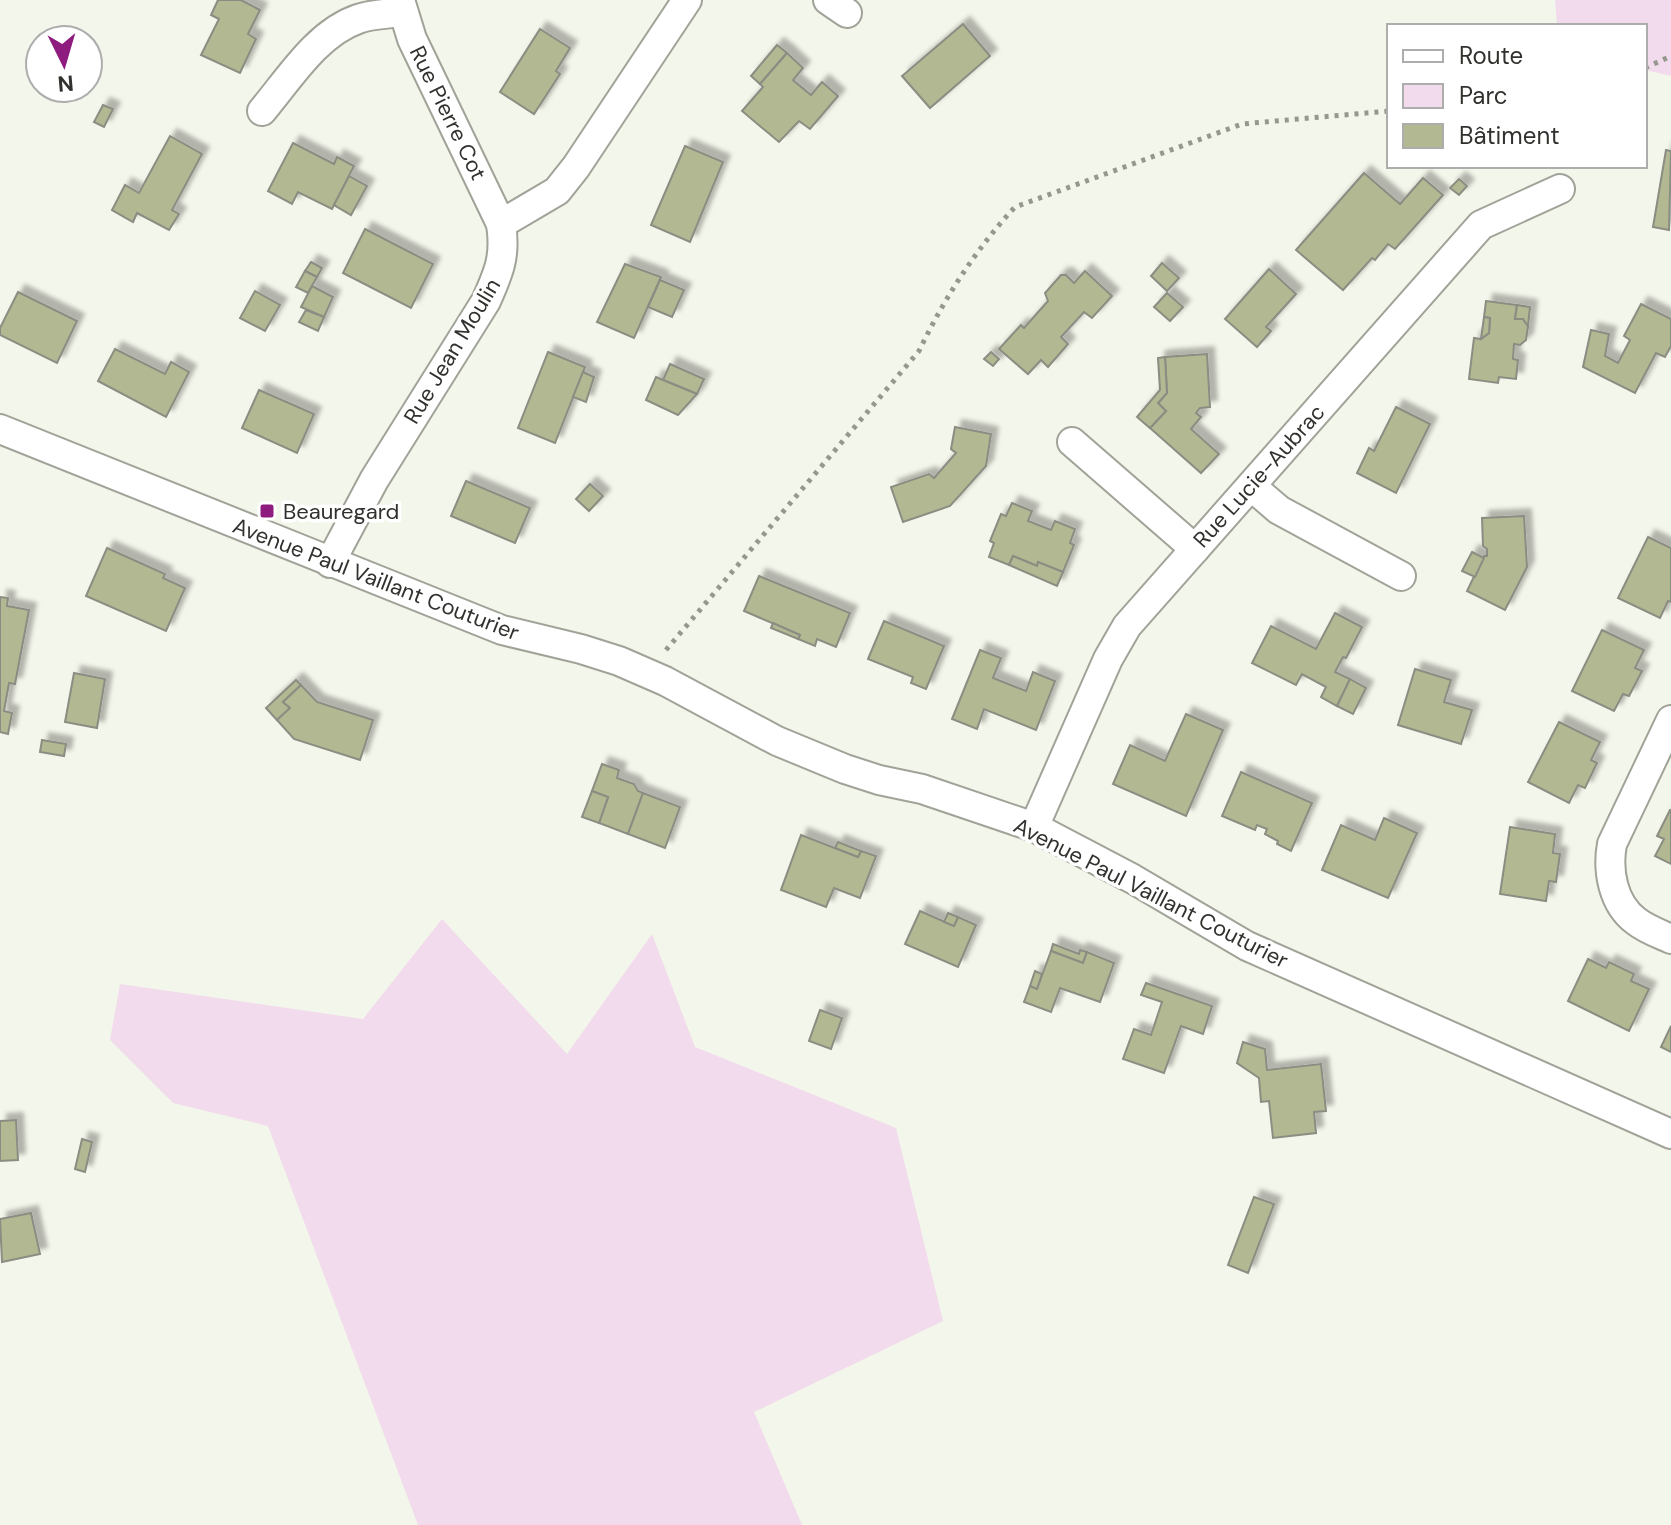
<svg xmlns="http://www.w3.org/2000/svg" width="1671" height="1525" font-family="'DM Sans',sans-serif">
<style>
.green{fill:#f2dbec}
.building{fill:#b2b891;stroke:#8b8d83;stroke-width:2;filter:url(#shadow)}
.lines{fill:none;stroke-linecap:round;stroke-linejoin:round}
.street-casing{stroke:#a1a399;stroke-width:32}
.path{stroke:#969890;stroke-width:5;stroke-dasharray:4 6;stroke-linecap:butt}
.street{stroke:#fff;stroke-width:28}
.poi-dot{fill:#8d1c7e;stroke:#fff;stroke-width:3}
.labels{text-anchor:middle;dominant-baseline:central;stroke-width:7;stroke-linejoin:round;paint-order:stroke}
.street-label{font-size:22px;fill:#31322e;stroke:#fff}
.poi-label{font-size:22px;fill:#31322e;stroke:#fff;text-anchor:start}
</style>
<defs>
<filter id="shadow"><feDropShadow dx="7" dy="-7" stdDeviation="2" flood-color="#0004"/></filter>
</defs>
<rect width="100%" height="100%" fill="#f3f6ea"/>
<!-- green -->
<g class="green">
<path d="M1555,0H1671V76L1645,70V26H1557Z"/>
<path d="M442,919L567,1054L652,934L695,1047L896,1128L943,1321L754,1412L802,1525H418L268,1126L173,1103L110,1040L120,984L363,1019Z"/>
</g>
<!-- building -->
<g class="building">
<path d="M218,0H241L260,10L248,34L256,39L240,73L201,55L219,19L211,15Z"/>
<path d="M963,24L990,56L930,108L902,76Z"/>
<path d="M540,29L570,48L556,71L560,74L534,114L500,92Z"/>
<path d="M777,45L787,53L760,84L751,76Z"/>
<path d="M787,53L803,68L793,80L811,95L822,82L838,96L810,129L799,121L779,142L742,111L763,87L760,84Z"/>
<path d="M103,105L113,109L104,127L94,122Z"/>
<path d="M170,136L202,154L172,210L179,214L169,230L137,213L133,222L112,210L125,185L139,193Z"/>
<path d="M293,143L334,164L337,157L354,166L332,209L298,192L292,204L268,191Z"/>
<path d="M685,146L723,162L690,242L651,225Z"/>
<path d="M1666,150L1671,151L1669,230L1653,227Z"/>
<path d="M1364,173L1400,204L1423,178L1443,195L1395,249L1388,244L1375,260L1372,258L1343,290L1296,250Z"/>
<path d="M349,176L367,186L351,215L334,205Z"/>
<path d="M1459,179L1467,186L1459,195L1450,188Z"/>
<path d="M365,229L433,264L411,308L343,273Z"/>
<path d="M311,262L322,268L317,277L305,271Z"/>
<path d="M1162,263L1179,278L1167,291L1151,276Z"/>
<path d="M625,264L661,277L634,338L597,322Z"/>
<path d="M1269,269L1296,294L1266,327L1271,331L1257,347L1225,319Z"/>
<path d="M305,271L317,277L308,293L296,287Z"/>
<path d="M1085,271L1112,296L1092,318L1084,312L1061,337L1068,344L1048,367L1041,360L1028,374L999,349L1021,325L1024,328L1048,301L1045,293L1061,275H1066L1074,283Z"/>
<path d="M660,280L684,290L672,317L648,307Z"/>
<path d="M312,286L333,297L324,317L301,307Z"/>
<path d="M255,291L280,305L265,331L240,318Z"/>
<path d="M18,292L77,321L57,363L0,335V328Z"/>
<path d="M1167,293L1183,307L1170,321L1154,307Z"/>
<path d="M1486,301L1517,305L1515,319H1523L1528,326L1526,340L1520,345L1514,344L1513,359L1518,360L1516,379L1499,377L1498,383L1469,379L1474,338L1481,339L1489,333L1490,318L1484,317Z"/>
<path d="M1641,304L1671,319V346L1665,357L1656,353L1635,393L1583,367L1591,330L1609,334L1605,356L1618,363L1630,340L1624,336Z"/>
<path d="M1517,305L1530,307L1528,326L1523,319H1515Z"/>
<path d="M306,310L324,317L318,331L299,322Z"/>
<path d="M1484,317L1490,318L1489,333L1481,339Z"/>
<path d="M115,349L165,374L171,362L189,372L166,417L98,381Z"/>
<path d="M548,352L585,367L555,443L518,428Z"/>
<path d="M991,352L999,359L993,366L984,359Z"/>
<path d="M1207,354L1210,407L1200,408L1196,413L1201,417L1191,429L1219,454L1201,473L1150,428L1166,411L1158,403L1167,393L1165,357Z"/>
<path d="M1165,357L1167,393L1158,403L1166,411L1150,428L1137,417L1160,390L1158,358Z"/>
<path d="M670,364L704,379L697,394L663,380Z"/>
<path d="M583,372L594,377L586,402L573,397Z"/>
<path d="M656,377L663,380L697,394L678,415L646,400Z"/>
<path d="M259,390L314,414L297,453L242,428Z"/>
<path d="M1396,407L1430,424L1396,493L1357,473L1369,448L1374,451Z"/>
<path d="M955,427L991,434L986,466L950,506L903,522L891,487L929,474L934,478L956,453L951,449Z"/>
<path d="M466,481L530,508L515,543L451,516Z"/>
<path d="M590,484L603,496L589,511L576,499Z"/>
<path d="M1012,503L1032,511L1028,521L1051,530L1055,521L1075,529L1070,543L1074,545L1063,572L1038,562L1037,566L1013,556L1009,565L989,557L994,543L990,541L1001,514L1006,516Z"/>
<path d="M1524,516L1527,567L1505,610L1467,591L1484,556H1487V549L1483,546L1482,518Z"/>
<path d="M1648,537L1671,548V602L1668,601L1660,618L1618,598Z"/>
<path d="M107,548L165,574L163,578L185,588L166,631L86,596Z"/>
<path d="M1472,552L1484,558L1475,577L1462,571Z"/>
<path d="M1013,556L1037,566L1038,562L1063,572L1057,586L1009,565Z"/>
<path d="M759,576L850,613L836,647L817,639L815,646L798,639L800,635L744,611Z"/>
<path d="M0,597L8,598L7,606L29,610L15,684L9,683L4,711L12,713L8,734L0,732Z"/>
<path d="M1335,613L1362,627L1346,658L1343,657L1335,672L1350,679L1337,706L1321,697L1326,687L1302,674L1296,685L1252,663L1271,626L1316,649Z"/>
<path d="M884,621L944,646L926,689L911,683L913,677L868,659Z"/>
<path d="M773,623L800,635L798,639L771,628Z"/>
<path d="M1602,630L1644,650L1635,668L1642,671L1629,696L1623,694L1614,711L1572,691Z"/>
<path d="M980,650L1001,658L993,678L1026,691L1033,672L1055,681L1036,730L984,709L977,729L952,719Z"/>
<path d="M1415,669L1451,680L1444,702L1472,710L1461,744L1398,725Z"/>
<path d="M74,673L105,679L97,728L65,722Z"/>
<path d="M1350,679L1366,688L1353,714L1337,706Z"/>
<path d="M296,680L301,685L283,702L290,708L277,720L266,708Z"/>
<path d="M301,685L317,702L373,720L360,760L294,739L277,720L290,708L283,702Z"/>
<path d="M1186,714L1223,730L1186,816L1113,784L1130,745L1165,761Z"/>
<path d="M1559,722L1600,742L1591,760L1597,763L1585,788L1578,785L1569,803L1528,782Z"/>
<path d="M42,740L66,744L64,756L40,752Z"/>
<path d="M602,764L619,770L617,778L634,784L638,791L643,793L628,834L599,823L608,797L592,791Z"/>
<path d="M1241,772L1312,803L1291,851L1277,844L1278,841L1265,834L1267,829L1257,825L1255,830L1222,816Z"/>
<path d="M592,791L608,797L599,823L582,817Z"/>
<path d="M643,793L680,807L665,848L628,834Z"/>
<path d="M1670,810H1671V864L1655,856L1664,839L1657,836Z"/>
<path d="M1384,818L1417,833L1388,898L1322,870L1341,825L1375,840Z"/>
<path d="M1510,827L1555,834L1553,853L1560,854L1556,882L1549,881L1546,901L1500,894Z"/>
<path d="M801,835L858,857L861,851L876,856L860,898L834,888L826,907L781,890Z"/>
<path d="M838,842L861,851L858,857L835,848Z"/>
<path d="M920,911L954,926L958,917L976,925L958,967L905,944Z"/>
<path d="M948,913L958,917L954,926L944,922Z"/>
<path d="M1053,944L1079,954L1080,950L1087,952L1083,963L1051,951Z"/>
<path d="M1051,951L1083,963L1087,952L1114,963L1100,1002L1060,988L1051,1012L1024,1002L1030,986L1037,989Z"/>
<path d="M1588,959L1606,968L1609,962L1634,974L1631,981L1649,989L1629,1031L1568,1001Z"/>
<path d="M1035,971L1042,974L1037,989L1030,986Z"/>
<path d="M1146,983L1212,1006L1203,1034L1181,1026L1164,1073L1123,1059L1134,1029L1151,1035L1162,1002L1141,995Z"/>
<path d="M820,1010L842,1018L831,1049L809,1041Z"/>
<path d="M1671,1026V1052L1661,1047Z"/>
<path d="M1243,1042L1265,1049L1267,1070L1321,1064L1326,1111L1314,1112L1316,1133L1273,1138L1269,1101L1261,1102L1259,1078L1237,1063Z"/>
<path d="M16,1120L18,1160L0,1161V1121Z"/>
<path d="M82,1139L92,1142L85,1172L75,1169Z"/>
<path d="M1254,1197L1274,1204L1248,1273L1228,1265Z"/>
<path d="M31,1213L40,1254L2,1262L0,1219Z"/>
</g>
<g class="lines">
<!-- street casing -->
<g class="street-casing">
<g id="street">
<path d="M828,0L847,13"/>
<path d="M262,111C289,79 317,33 358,19C371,14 388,14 402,12"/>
<path d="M501,224L557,191L576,167L687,0"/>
<path d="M0,429L502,630L581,649L619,661L665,681L777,741L845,769L879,780L922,789L1034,827L1133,879L1247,946L1671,1134"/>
<path d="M1072,442L1195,549"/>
<path d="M1251,486L1279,510L1401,576"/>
<path d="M330,563L374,480L486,301C499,272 506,256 501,224L412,39L400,0"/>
<path d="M1671,720L1612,844C1607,871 1613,904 1636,921C1646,929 1660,934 1671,939"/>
<path d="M1034,827L1108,659L1127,626L1481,225L1560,189"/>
</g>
</g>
<!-- path -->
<g class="path">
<path d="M1645,68L1671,56"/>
<path d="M666,650L919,351C944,299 975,250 1015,207L1242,124L1389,111"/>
</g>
<!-- street -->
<use href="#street" class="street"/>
</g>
<!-- markers -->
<rect class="poi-dot" x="259" y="503" width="16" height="16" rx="4"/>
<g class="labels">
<!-- street labels -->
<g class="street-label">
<text transform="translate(448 113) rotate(64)">Rue Pierre Cot</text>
<text transform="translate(452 351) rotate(-59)">Rue Jean Moulin</text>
<text transform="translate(1259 476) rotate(-48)">Rue Lucie-Aubrac</text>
<text transform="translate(376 579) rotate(21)">Avenue Paul Vaillant Couturier</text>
<text transform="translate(1151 893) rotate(27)">Avenue Paul Vaillant Couturier</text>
</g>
<!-- poi labels -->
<g class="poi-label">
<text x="283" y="511">Beauregard</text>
</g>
</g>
<!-- legend -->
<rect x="1387" y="24" width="260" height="144" fill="#ffffff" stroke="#adadab" stroke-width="2"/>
<rect x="1403" y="50" width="40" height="12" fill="#ffffff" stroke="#adadab" stroke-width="2"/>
<text x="1459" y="64" font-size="24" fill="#31322e">Route</text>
<rect x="1403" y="84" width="40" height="24" fill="#f2dbec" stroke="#adadab" stroke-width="2"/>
<text x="1459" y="104" font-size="24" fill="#31322e">Parc</text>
<rect x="1403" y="124" width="40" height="24" fill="#b2b891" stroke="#adadab" stroke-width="2"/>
<text x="1459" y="144" font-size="24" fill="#31322e">Bâtiment</text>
<!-- north arrow -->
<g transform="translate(64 64) rotate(175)"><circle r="38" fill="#ffffff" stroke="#adadab" stroke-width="2"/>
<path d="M0-6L14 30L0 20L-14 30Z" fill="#8d1c7e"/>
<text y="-12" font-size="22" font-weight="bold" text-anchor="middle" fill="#31322e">N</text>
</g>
</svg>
